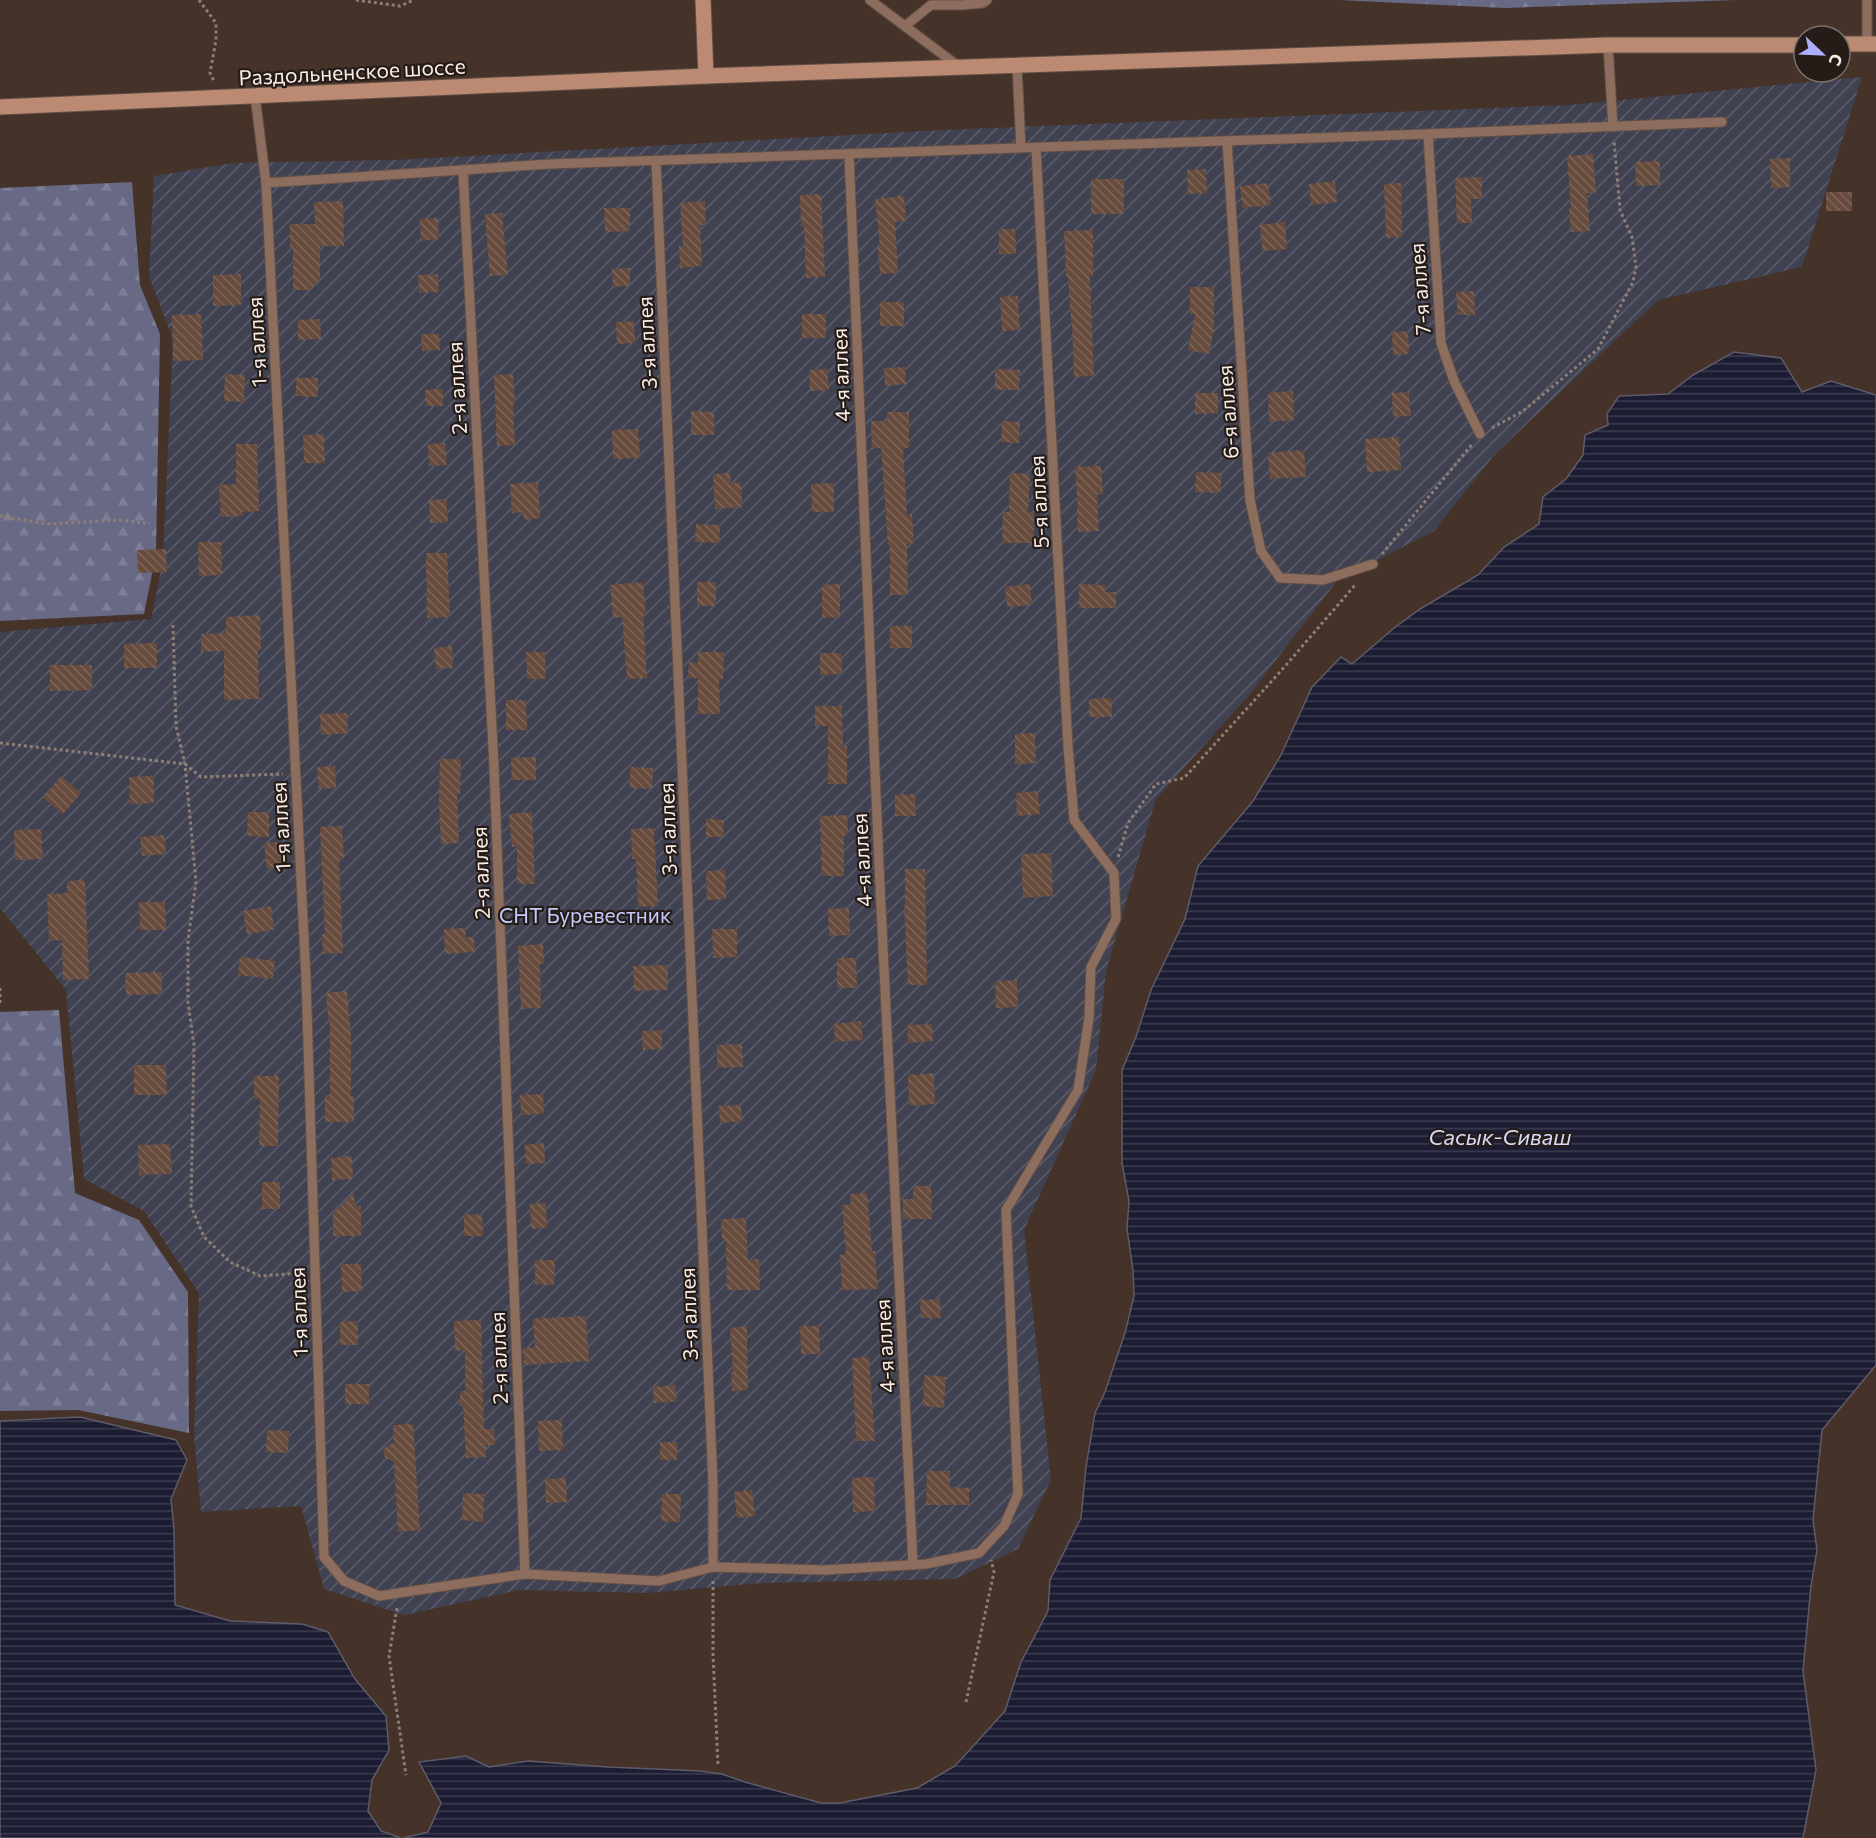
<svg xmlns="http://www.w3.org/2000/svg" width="1876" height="1838" font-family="Commissioner,sans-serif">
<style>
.forest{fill:url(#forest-firs)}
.garden{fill:url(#garden-furrows)}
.water{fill:url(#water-rules);stroke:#5f5b69;stroke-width:1.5}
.building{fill:url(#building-back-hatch)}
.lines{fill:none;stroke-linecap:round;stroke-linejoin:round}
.service-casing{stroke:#625047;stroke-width:11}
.secondary-casing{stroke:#625047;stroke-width:17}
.path{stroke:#8e7e76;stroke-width:3;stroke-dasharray:3 3;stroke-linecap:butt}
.service{stroke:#8d6d5e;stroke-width:9}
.secondary{stroke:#bc8a72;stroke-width:15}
.labels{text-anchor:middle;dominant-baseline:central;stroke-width:4.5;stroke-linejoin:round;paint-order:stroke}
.street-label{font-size:21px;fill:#faede7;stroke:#251c18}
.park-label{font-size:21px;fill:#c5c9fe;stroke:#251c18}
.water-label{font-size:22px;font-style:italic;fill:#d6d9f9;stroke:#251c18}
</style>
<defs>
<pattern id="forest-firs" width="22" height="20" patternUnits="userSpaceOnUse" patternTransform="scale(1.5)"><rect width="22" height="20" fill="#676985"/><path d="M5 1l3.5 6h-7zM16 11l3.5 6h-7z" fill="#7e7f96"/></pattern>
<pattern id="garden-furrows" width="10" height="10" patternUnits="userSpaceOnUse" patternTransform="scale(1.5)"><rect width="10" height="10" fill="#404252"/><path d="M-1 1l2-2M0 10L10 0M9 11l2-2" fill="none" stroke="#5c5e6b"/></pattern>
<pattern id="water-rules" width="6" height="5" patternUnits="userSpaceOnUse" patternTransform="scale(1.5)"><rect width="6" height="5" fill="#1c1c33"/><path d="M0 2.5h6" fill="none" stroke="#3e3d51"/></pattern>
<pattern id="building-back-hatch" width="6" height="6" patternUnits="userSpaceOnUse" patternTransform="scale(1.5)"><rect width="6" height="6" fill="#674b3d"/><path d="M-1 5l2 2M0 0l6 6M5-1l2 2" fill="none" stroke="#7e6559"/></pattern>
</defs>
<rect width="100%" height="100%" fill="#453229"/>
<!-- forest -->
<g class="forest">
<path d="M1339,0H1736L1505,8Z"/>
<path d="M132,182L140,285L160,334L156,554L144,614L0,621V188Z"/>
<path d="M59,1010L75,1193L139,1220L188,1292L189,1433L78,1410L0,1411V1012Z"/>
</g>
<!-- garden -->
<path class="garden" d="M1862,77L1802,267L1658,300L1495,454L1434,531L1337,581L1250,694L1156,799L1106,971L1096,1070L1024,1230L1051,1480L1018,1549L955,1579L762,1583L646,1593L519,1590L404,1615L324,1589L301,1506L201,1512L194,1438L199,1293L144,1211L84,1179L66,990L0,908V632L151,619L163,560L173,340L149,276L154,176L233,163L395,160L942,130L1569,105Z"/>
<!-- water -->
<g class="water">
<path d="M1734,352L1781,358L1802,392L1831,381L1876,395V1365L1822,1430L1813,1520L1817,1550L1811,1586L1803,1671L1816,1770L1803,1838H403L428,1832L441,1803L419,1762L466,1756L489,1767L528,1761L608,1767L700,1771L722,1774L745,1782L821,1803H840L917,1788L955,1766L1005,1711L1021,1662L1048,1611L1050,1580L1081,1518L1086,1467L1095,1413L1105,1392L1125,1333L1134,1296L1133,1270L1127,1229L1129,1201L1122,1163V1070L1136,1037L1151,990L1185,919L1198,866L1253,801L1281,755L1312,687L1341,657L1352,664L1394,628L1420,609L1478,575L1504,547L1539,524L1543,497L1566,479L1583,455L1585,435L1608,425L1607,414L1619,396L1668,394L1693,375Z"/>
<path d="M80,1417L176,1440L187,1460L171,1499L174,1530L175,1605L230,1621L302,1624L328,1632L355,1679L386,1716L389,1750L372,1780L368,1811L381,1831L401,1838H0V1421Z"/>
</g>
<!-- building -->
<g class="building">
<path d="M1593,154L1596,193H1587L1590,231L1571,232L1569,208H1571L1567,156Z"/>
<path d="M1790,158V187L1771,188L1770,159Z"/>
<path d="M1660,161V185L1636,186L1635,162Z"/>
<path d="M1206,169L1207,193L1188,194L1187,170Z"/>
<path d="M1482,177V199H1471L1472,223H1457L1455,178Z"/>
<rect x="1091" y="179" width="33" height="35"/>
<path d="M1335,181L1337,202L1311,205L1309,184Z"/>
<path d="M1268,183L1271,205L1243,208L1240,186Z"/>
<path d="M1401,183L1402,237L1386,238L1384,184Z"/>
<rect x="1826" y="192" width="26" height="19"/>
<path d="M821,194L825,277L806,278L804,226H801L800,195Z"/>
<path d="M904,196L906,221L895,222L898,273L880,274L878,247H880L875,199Z"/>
<path d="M343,201L344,246H320V279L310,290H293V247H290V224H315L314,202Z"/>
<path d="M705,201L706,225H700L702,266L680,268L679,246H683L680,203Z"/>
<path d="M604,208H630V231L605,232Z"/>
<path d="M502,213L508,275L490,276L485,214Z"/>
<path d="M438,218L439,239L421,241L420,219Z"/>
<path d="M1285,222L1287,249L1262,251L1260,225Z"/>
<path d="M999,229H1015L1016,254H999Z"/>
<path d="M1093,230V276H1090L1094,376L1074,377L1072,321H1071L1068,276H1066L1064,231Z"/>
<path d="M630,268V286L613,287L612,269Z"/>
<path d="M241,274V305L213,306V275Z"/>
<path d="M438,274L439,292L419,293L418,275Z"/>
<path d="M1190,287H1214V328L1209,354L1188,350L1195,314H1190Z"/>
<path d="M1474,291L1475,315H1458L1456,292Z"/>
<path d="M1018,296L1020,330L1002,331L1000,297Z"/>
<rect x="880" y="302" width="24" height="24"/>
<path d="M201,314L203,360L173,361L172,315Z"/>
<rect x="802" y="314" width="24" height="24"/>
<path d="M320,319L321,339L298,340V320Z"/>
<path d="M634,321L635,343L617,344L616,322Z"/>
<path d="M1408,331L1409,354L1393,355L1392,332Z"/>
<path d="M421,334H439L440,350L422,351Z"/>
<path d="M905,367L906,384L885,386L884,368Z"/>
<path d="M827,369L829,390L810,391L809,370Z"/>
<path d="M995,369L1020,370L1019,390H995Z"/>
<path d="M225,374L245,375L244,402L224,401Z"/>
<path d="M513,374L515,404H513L515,445L497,446L494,375Z"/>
<path d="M296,378H318V397L296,396Z"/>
<path d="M443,389V406H426L425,390Z"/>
<path d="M1293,391L1294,420L1269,422L1268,393Z"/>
<path d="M1409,392L1411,416L1393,417L1392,393Z"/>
<path d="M1195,393H1218V413L1195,414Z"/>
<path d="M691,411L714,412V435H691Z"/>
<path d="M887,412H909V448H903L907,515L912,514L914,543L907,544L908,595H890V545H888L881,448L872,449L871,421H887Z"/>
<path d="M1002,421L1020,422L1019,443L1001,442Z"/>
<path d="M638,429L640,458L613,459L612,430Z"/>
<path d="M324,434L325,463H304L303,435Z"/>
<path d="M1399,437L1401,470L1367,472L1365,439Z"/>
<path d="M445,443L447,465L429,466L428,444Z"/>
<path d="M236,444H257L259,511L242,512L243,516L221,517L219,485L236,484Z"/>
<path d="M1304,450L1306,477L1270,479L1268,453Z"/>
<path d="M1101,466L1103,494L1097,495L1099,531L1078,532L1077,508H1078L1075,467Z"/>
<path d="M1196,472L1222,473L1220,493L1195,492Z"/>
<path d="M730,473L731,483L741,482L742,507L715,509L713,474Z"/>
<path d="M1010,473L1030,474L1028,512H1034V543H1002L1003,512H1009Z"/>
<path d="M538,482L540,518L524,520L523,512L512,513L510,484Z"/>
<path d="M834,483V512H812L811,484Z"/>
<path d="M446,499L448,522L430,523L429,500Z"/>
<path d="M696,524L720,525L719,543L695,542Z"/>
<path d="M198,542H221L222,575L199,576Z"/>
<path d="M166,549L167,572L138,573L137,550Z"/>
<path d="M426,553H447L450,617L427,618Z"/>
<path d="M643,582L646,616H643L647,678L627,679L622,617L613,618L610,585Z"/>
<rect x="697" y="582" width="19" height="24"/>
<path d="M840,584V617L822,618V585Z"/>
<path d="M1030,584L1032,605L1007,607L1005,587Z"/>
<path d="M1079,584L1105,585V592H1116V608H1079Z"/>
<path d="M260,615L261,650H258L259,699L224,700V651L201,652V634L226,633V617Z"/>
<rect x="890" y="626" width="22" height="22"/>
<path d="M157,643V668H124V644Z"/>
<path d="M452,646L453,668L436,669L434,648Z"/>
<path d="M526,652H545L546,679H527Z"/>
<path d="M698,652H724L723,679H719L720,714H698V678H688L689,662L698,663Z"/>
<path d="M820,653H841L842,674L820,675Z"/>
<path d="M50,665H92V690L50,691Z"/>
<path d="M1111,698L1112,717H1089V699Z"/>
<path d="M506,700H526L527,730H506Z"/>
<path d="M815,706H842L843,746H847V784H828V726H815Z"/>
<path d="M347,713L348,733L321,735L320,714Z"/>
<path d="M1035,733L1036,763L1015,764V734Z"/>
<path d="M536,757V780H512L511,758Z"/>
<path d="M440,759H461L460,794H457L459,843L441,844L439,802Z"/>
<path d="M335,766L336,788L319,789L317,767Z"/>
<path d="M630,767L653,768L652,789L630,788Z"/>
<path d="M61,776L81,793L63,814L43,798Z"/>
<path d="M154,776V803L130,804L129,777Z"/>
<path d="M1038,791L1040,814L1017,816L1016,793Z"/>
<path d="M915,794L916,816H895V795Z"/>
<path d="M248,812H269V837L247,836Z"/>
<path d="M532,812L535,884H517V846L512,847L509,814Z"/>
<path d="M847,815L848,834L844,835V876H822L820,816Z"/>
<path d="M706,819L724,820L723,837H706Z"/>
<path d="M342,826L344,859H339L343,953L323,954L322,934H325L320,827Z"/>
<path d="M654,828L658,906L638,907L636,859H632L631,829Z"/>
<path d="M41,829L43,859L15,860L14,830Z"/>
<path d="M164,835L166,854L142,856L140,837Z"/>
<path d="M281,842L283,867L267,869L264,843Z"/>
<path d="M1051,853L1053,896L1023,898L1021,854Z"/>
<path d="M905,869H925L927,985H908L904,906L905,905Z"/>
<path d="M725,870L726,899L707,900L706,871Z"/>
<path d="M85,880L89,979L63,980L62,940L49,941L47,894L67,893V881Z"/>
<path d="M139,902H165L166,930H140Z"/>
<path d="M271,906L274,930L247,934L243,911Z"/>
<path d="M849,908L850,935L829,936L828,909Z"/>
<path d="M465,928L466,937H474L475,952L445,954L444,929Z"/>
<path d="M712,929H737V957L713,958Z"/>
<path d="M543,944L544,964H540L541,1008L521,1009L518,946Z"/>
<path d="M240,957L275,961L273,979L238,975Z"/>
<path d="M837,958H856L857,988H837Z"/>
<path d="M668,965V990L634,991L633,966Z"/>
<path d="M162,972V994L126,995L125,973Z"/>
<path d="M1017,980L1018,1007L996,1008L995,981Z"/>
<path d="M347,991L351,1037V1096H354V1122H325V1095H330V1019H328L326,993Z"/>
<path d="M861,1021L863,1040L835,1042L834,1024Z"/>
<path d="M932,1024L933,1041L908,1043L907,1025Z"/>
<path d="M662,1030V1049L643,1050L642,1031Z"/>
<path d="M742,1044L743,1067L717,1068V1045Z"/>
<path d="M134,1065H166L167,1095H134Z"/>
<path d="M934,1073L935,1104L909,1106L908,1075Z"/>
<path d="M254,1076H279L278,1146H259L260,1099H254Z"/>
<path d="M543,1094L544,1114L521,1115L520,1095Z"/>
<path d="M741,1105L742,1121L720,1123L719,1106Z"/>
<path d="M544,1143L545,1163L526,1164L525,1145Z"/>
<path d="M170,1144L172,1174L139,1175L138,1145Z"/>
<path d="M352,1156L353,1179L332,1180L331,1158Z"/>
<rect x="262" y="1182" width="18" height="27"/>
<path d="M913,1186H931L932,1219H903V1199H913Z"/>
<path d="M354,1193L355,1206H361V1236H333V1214Z"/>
<path d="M867,1193L872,1251H875L878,1289L842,1290L840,1255L846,1254L842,1205L851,1204L850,1194Z"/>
<path d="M546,1203L547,1228L531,1229L530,1204Z"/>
<path d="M482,1214L483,1236H464V1215Z"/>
<path d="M746,1218L748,1260L759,1259L760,1290H727L726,1239H722L721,1219Z"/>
<path d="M535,1260H555L554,1285L535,1284Z"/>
<path d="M341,1264H361L362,1291L342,1292Z"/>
<path d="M940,1299L941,1318H921L920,1300Z"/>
<path d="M586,1316L589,1361L524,1365L523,1348L535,1347L533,1319Z"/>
<path d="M481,1320L484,1429H494L495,1445H486V1457L466,1458L463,1406H460V1391H465V1350L455,1351L454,1321Z"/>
<path d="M358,1321V1345H340V1322Z"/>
<path d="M747,1326L748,1390L732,1391L731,1372H733L730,1328Z"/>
<path d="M800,1326H819L820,1354H801Z"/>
<path d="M869,1357L875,1441H856L852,1358Z"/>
<path d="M924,1375L946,1377L944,1408L923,1406Z"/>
<rect x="345" y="1384" width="24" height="20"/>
<path d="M675,1385L677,1401L654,1403L653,1387Z"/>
<path d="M562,1420L563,1450L539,1451L538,1421Z"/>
<path d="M413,1424L420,1530L398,1532L394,1462L385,1457L383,1449L394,1442L393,1425Z"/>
<path d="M267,1430L289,1431L288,1453L266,1452Z"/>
<rect x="660" y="1442" width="17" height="18"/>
<path d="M927,1471H950V1487L969,1488V1505H926Z"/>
<path d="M874,1477L875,1511L853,1512L852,1478Z"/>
<path d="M566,1478L567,1502L546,1503L545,1479Z"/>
<path d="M752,1490L755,1516L737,1518L734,1492Z"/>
<path d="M463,1493L484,1494L483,1522L462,1520Z"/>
<path d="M662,1494H681L680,1522L661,1521Z"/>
</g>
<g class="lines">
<!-- service casing -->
<g class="service-casing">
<g id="service">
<path d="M870,0L958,66"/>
<path d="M905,26L931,5H962L983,3L987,0"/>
<path d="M1867,44V0"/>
<path d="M1608,45L1613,127"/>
<path d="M1017,66L1021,148"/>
<path d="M255,96L266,183L306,978L324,1557L344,1581L379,1596L525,1574L659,1581L713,1567L825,1570L926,1564L979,1553L1004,1526L1018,1494L1006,1210L1078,1090L1089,1018L1091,967L1116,919L1114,873L1074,820L1068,746L1036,148"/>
<path d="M1428,134L1441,343L1454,381L1480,434"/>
<path d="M1227,141L1250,500L1261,551L1280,578L1323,580L1373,564"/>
<path d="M849,154L879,865L913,1565"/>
<path d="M656,161L713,1484V1567"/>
<path d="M463,170L494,767L525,1574"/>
<path d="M266,183L550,164L1428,134L1722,122"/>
</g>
</g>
<!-- secondary casing -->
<g class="secondary-casing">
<g id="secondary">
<path d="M703,0L706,76"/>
<path d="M1840,44H1876"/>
<path d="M0,107L706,76L1608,45H1804"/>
</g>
</g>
<!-- path -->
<g class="path">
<path d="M199,0L216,23V40L210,73L214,81"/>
<path d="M356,0L400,6L414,0"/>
<path d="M1492,428L1523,411L1598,349L1633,282L1636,266L1632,237L1620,210L1614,140"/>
<path d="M0,516L47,524L121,520L150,524"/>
<path d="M1382,554L1473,443"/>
<path d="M173,625L176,726L185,764L196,882L188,940V1003L194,1044L191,1206L204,1237L230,1262L260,1276L301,1273"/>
<path d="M0,743L185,764L201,777L283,774"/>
<path d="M1118,857L1128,823L1156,784L1184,778L1280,672L1356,584"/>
<path d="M0,988V1005"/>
<path d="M713,1581V1654L718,1765"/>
<path d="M397,1608L389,1656L406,1775"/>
<path d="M966,1702L994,1572L991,1560"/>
</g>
<!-- service -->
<use href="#service" class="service"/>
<!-- secondary -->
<use href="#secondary" class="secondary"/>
</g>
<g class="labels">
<!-- street labels -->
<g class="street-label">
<text transform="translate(352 71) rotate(-3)">Раздольненское шоссе</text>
<text transform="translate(1419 289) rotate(-94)">7-я аллея</text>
<text transform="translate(256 342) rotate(-93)">1-я аллея</text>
<text transform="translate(646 343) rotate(-93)">3-я аллея</text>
<text transform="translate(840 375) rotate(-92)">4-я аллея</text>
<text transform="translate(456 388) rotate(-93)">2-я аллея</text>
<text transform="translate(1227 412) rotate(-94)">6-я аллея</text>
<text transform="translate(1038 502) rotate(-93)">5-я аллея</text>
<text transform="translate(280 827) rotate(-93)">1-я аллея</text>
<text transform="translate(667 829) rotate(-92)">3-я аллея</text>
<text transform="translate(861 860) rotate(-93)">4-я аллея</text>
<text transform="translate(480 873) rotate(-92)">2-я аллея</text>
<text transform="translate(298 1312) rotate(-92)">1-я аллея</text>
<text transform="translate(688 1314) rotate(-92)">3-я аллея</text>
<text transform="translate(884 1346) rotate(-93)">4-я аллея</text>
<text transform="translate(498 1358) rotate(-92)">2-я аллея</text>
</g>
<!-- park labels -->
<g class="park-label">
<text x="585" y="914">СНТ Буревестник</text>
</g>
<!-- water labels -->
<g class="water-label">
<text x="1500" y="1136">Сасык-Сиваш</text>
</g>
</g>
<!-- north arrow -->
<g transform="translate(1822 54) rotate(113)"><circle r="28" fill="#251c18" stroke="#7a706b" stroke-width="1.5"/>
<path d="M0-4.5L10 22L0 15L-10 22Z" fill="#abaffb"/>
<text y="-9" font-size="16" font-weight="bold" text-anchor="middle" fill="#faede7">С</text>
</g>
</svg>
